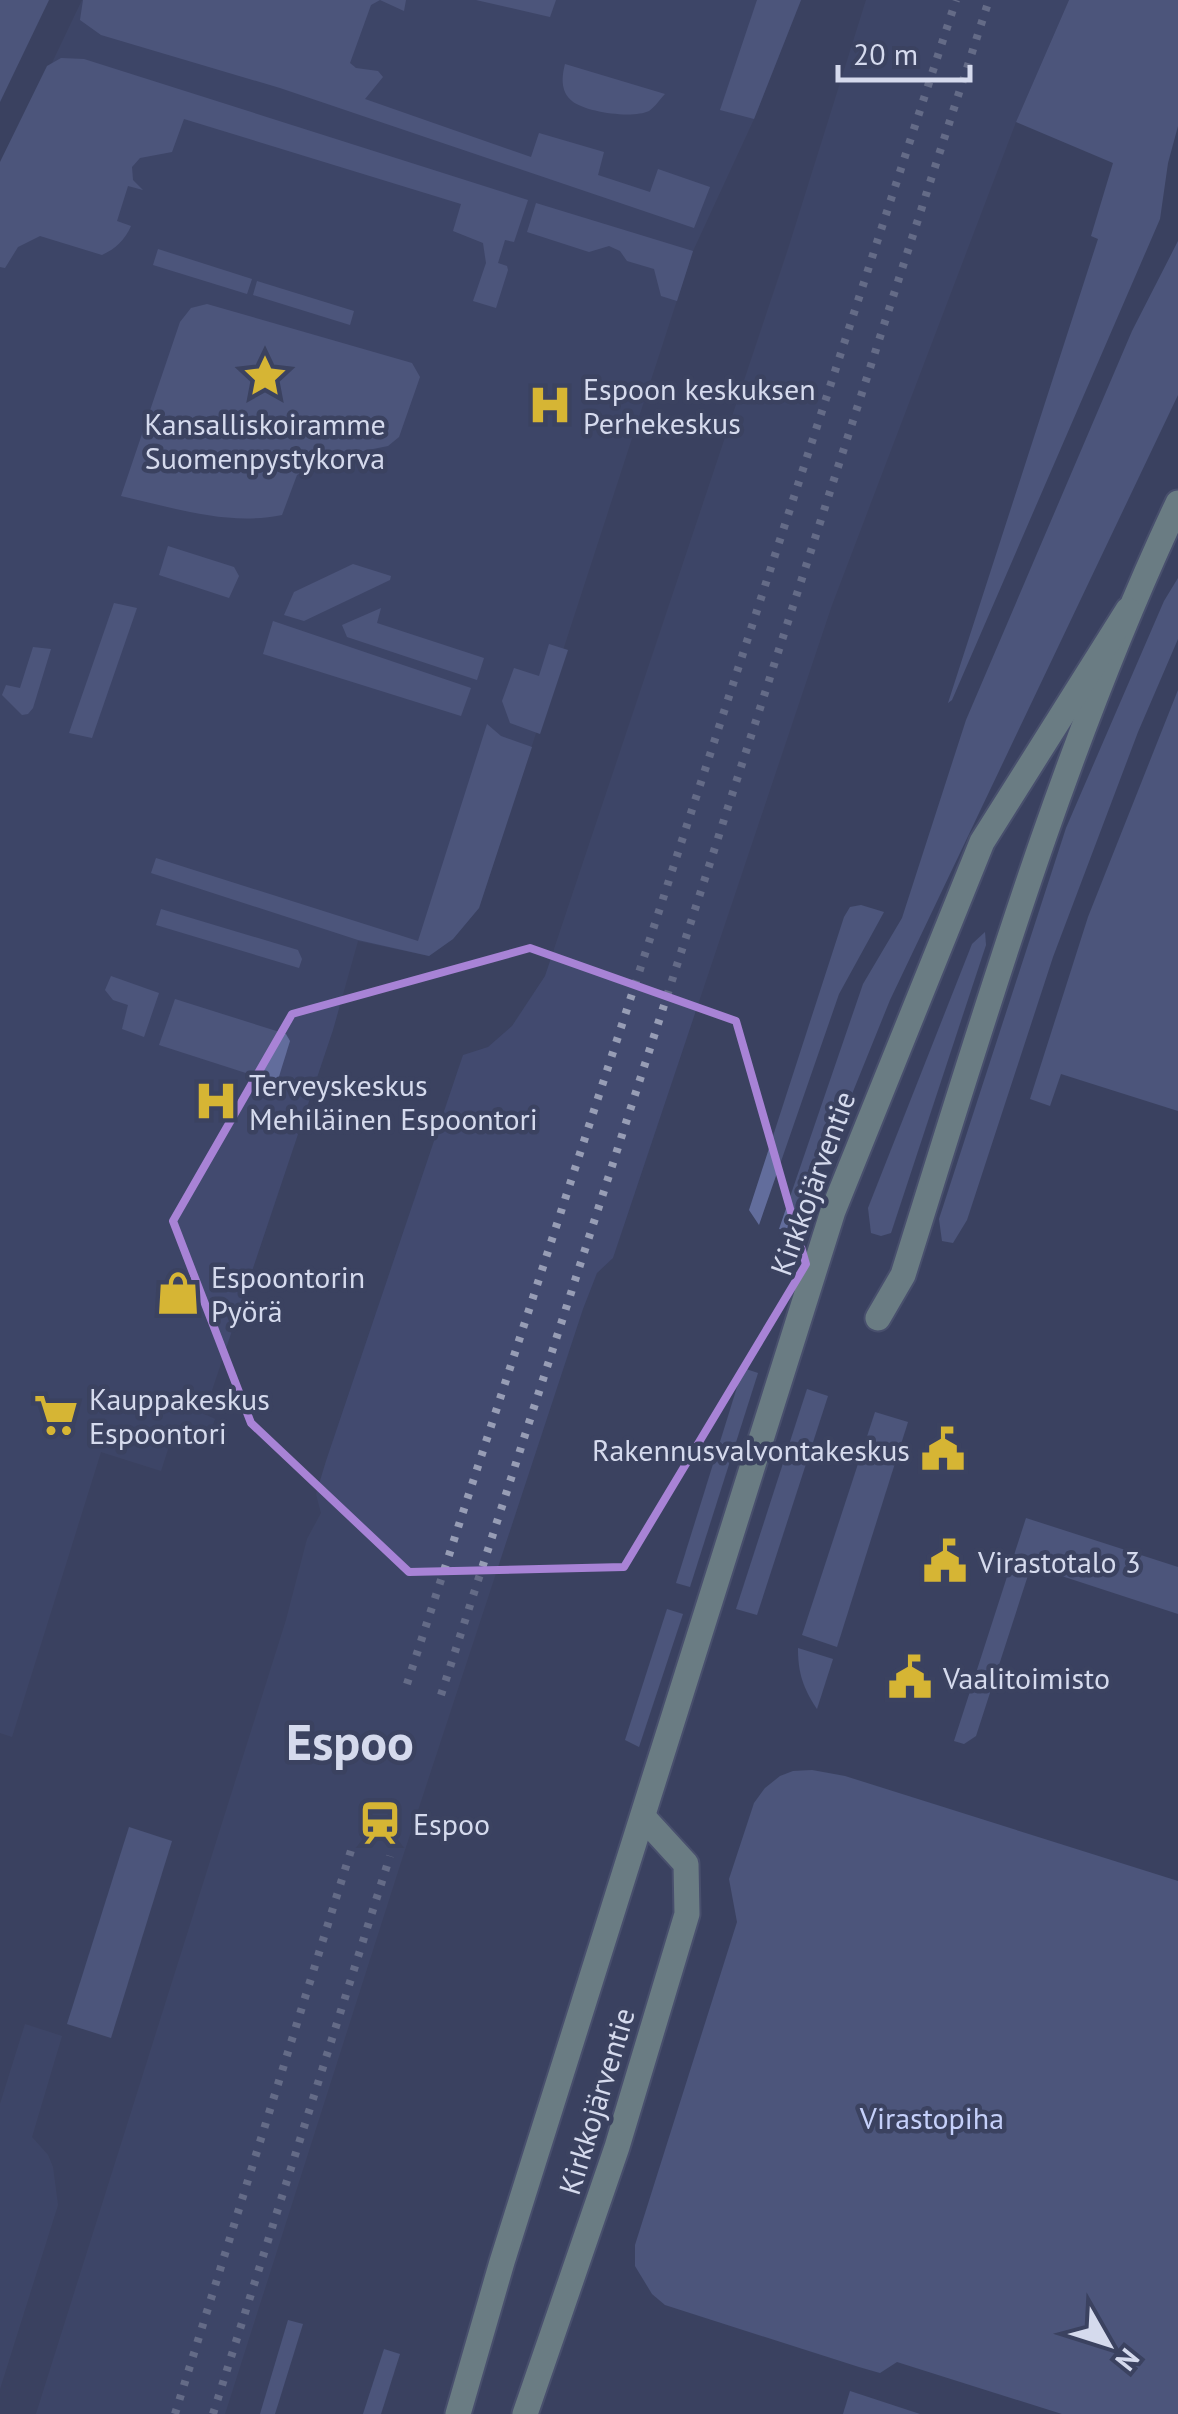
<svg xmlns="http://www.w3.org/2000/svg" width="1178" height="2414" font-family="'PT Sans',sans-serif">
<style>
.built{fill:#424a6f}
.green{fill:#626d9c}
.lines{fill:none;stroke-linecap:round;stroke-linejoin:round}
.major-casing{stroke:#5a607c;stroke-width:29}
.major{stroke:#a5c3ae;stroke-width:25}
.rail{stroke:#979db5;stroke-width:8;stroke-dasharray:5 10;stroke-linecap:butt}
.marked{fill:none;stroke:#a883d6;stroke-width:8;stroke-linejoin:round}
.labels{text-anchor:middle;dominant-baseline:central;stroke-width:9;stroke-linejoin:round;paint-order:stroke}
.poi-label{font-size:30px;fill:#d5daed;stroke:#3b4260;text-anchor:start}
.street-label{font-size:30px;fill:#d5daed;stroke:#3b4260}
.park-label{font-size:30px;fill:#c5d0fa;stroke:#3b4260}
.town-label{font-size:50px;font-weight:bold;fill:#d5daed;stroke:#3b4260}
</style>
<rect width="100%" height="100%" fill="#3b4260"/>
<!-- built -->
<g class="built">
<path d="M82,0H801L754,119L693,251L479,908L453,939L429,956L358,941L333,1030L204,1414L215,1419L208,1438L199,1449L171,1440L161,1471L101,1452L12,1737L0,1733V172Z"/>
<path d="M866,0H1069L1016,122L832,605L613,1258L597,1273L583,1309L402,1859L225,2414H36L286,1620L307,1539L321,1513L316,1494L326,1461L463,1055L488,1047L512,1026L545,976L788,249Z"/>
<path d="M25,2024L62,2036L32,2137L48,2155L53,2167L58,2205L0,2389V2104Z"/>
</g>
<!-- green -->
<g class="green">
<path d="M0,0H49L0,102Z"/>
<path d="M83,0H406L404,11L380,0L371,5L350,63L356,68L378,71L383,77L365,99L531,157L539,133L604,152L598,175L650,192L658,169L710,187L694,228L280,88L101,35L80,20Z"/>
<path d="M476,0H556L550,17Z"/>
<path d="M757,0H801L754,119L720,110Z"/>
<path d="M1069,0H1178V126L1168,163L1160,219L952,700L948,703L1098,239L1091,236L1113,163L1016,122Z"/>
<path d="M61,58L84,59L528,200L514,242L505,240L498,263L507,266L508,270L496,308L473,301L486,263L483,243L453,231L461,204L184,119L172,152L140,158L132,167L133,180L143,190L128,186L117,221L131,226C125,240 115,249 102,255L40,236L18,247L5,268L0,267V162L47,66Z"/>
<path d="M565,64L665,94C660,99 655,107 649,111C632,119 585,112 572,101C560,91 562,76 565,64Z"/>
<path d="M536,203L693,251L677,301L661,296L654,269L627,261L620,251L609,246L589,252L527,232Z"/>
<path d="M1178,241V395L890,1000L810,1198L796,1224L787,1230L779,1229L863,984L902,918L966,720L1132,331Z"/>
<path d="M158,249L252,279L247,294L153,265Z"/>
<path d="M257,281L354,311L350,325L253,295Z"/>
<path d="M207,304L412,363L420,377L399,437L388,446L323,459L297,475L282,515C228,526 174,508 121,496L180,322L191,308Z"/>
<path d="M168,546L234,567L239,576L229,598L159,575Z"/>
<path d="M353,564L391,576L390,580L304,621L284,615L294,592Z"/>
<path d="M1178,578V639L1138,732L1053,957L967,1220L953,1243L942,1241L939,1219L1066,828L1164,601Z"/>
<path d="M114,603L137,608L92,738L69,733Z"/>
<path d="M381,608L377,623L484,658L477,680L347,637L342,625Z"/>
<path d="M273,621L471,688L461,716L263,654Z"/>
<path d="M549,644L568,650L540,734L510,723L502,701L514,668L539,676Z"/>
<path d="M33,647L51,649L33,708L28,714L22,715L2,695L6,685L20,688Z"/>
<path d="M1178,690V1111L1061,1074L1050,1106L1030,1099L1088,917Z"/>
<path d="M487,724L501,736L532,747L479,908L453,939L429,956L358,940L151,873L156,858L418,941Z"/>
<path d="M861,905L884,912L839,994L759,1225L749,1210L844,917L850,907Z"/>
<path d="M161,909L298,950L302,959L299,968L156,925Z"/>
<path d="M985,932L986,945L891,1233L881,1236L871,1233L868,1208L972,944Z"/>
<path d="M111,976L159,993L144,1037L122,1029L128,1005L113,1000L105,990Z"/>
<path d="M175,999L286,1034L290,1041L277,1083L159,1045Z"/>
<path d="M743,1368L758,1373L690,1587L676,1583Z"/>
<path d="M807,1389L828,1396L757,1615L736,1609Z"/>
<path d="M875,1412L908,1422L837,1647L802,1635Z"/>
<path d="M1026,1518L1178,1567V1614L1031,1566L976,1736L964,1744L954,1741Z"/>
<path d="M667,1609L683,1614L639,1747L625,1740Z"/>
<path d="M798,1648L833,1659L817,1709C803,1688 798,1673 798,1648Z"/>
<path d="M812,1770L845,1776L1178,1881V2414H1062L897,2362L880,2373L859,2367L665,2305L652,2294L635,2266V2245L737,1922L729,1879L754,1803L765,1788L780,1776L793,1771Z"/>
<path d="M129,1827L172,1841L111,2038L67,2024Z"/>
<path d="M288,2320L303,2324L275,2414H260Z"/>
<path d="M384,2349L400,2354L381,2414H363Z"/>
<path d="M850,2391L920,2414H843Z"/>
</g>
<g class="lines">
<!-- major casing -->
<g class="major-casing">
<g id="major">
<path d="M878,1318L903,1275C984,1017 1063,747 1178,503"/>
<path d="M458,2414L502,2262L833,1211L982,842L1128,610"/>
<path d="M525,2414L617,2147L687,1914L686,1864L643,1817"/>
</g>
</g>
<!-- major -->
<use href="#major" class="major"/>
<!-- rail -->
<g class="rail">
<path d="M407,1684L956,0"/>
<path d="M441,1695L989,0"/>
<path d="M175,2414L353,1844"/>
<path d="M213,2414L390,1856"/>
</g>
</g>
<!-- marked area -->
<path d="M0 0H1178V2414H0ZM530,948L736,1021L806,1264L624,1567L409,1572L251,1423L173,1221L292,1014Z" fill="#3b4260" fill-opacity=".55" fill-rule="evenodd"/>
<path class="marked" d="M530,948L736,1021L806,1264L624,1567L409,1572L251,1423L173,1221L292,1014Z"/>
<!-- icons -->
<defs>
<g id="sight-bare" transform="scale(3.45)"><path d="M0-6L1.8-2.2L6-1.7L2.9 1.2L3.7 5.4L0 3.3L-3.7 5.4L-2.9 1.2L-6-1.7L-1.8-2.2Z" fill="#d6b534" stroke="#3b4260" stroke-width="2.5" paint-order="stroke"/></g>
<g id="hospital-bare" transform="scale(3.45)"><path d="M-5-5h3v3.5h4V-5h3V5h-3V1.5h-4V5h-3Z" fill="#d6b534" stroke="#3b4260" stroke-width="2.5" paint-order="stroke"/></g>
<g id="shop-bare" transform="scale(3.45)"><path d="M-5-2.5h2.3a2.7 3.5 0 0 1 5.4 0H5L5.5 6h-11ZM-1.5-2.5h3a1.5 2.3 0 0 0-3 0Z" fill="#d6b534" stroke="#3b4260" stroke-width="2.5" paint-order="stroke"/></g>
<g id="supermarket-bare" transform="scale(3.45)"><path d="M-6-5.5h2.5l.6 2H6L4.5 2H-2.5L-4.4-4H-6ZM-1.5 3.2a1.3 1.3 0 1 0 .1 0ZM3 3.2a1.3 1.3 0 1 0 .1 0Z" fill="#d6b534" stroke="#3b4260" stroke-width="2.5" paint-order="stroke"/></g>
<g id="civic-bare" transform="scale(3.45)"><path d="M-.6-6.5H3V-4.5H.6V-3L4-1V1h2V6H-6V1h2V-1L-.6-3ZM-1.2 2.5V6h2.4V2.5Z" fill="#d6b534" stroke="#3b4260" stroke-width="2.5" paint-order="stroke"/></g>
<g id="station-bare" transform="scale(3.45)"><path d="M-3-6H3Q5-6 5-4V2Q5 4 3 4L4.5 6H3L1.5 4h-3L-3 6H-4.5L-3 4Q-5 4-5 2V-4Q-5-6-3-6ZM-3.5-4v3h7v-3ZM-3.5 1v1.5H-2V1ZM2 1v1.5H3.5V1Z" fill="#d6b534" stroke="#3b4260" stroke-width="2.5" paint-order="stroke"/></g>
</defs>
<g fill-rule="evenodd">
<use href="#sight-bare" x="265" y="376"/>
<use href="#hospital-bare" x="550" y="405"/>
<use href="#hospital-bare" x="216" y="1101"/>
<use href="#shop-bare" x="178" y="1293"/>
<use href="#supermarket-bare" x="56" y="1415"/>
<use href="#civic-bare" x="943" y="1449"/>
<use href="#civic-bare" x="945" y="1561"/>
<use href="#civic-bare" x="910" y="1677"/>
<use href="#station-bare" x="380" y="1823"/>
</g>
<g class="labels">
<!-- poi labels -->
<g class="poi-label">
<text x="583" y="388">Espoon keskuksen<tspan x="583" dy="34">Perhekeskus</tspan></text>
<text x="265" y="423" text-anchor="middle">Kansalliskoiramme<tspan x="265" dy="34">Suomenpystykorva</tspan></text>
<text x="249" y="1084">Terveyskeskus<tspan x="249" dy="34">Mehiläinen Espoontori</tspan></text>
<text x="211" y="1276">Espoontorin<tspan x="211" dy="34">Pyörä</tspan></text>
<text x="89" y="1398">Kauppakeskus<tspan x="89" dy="34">Espoontori</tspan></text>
<text x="910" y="1449" text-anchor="end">Rakennusvalvontakeskus</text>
<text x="978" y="1561">Virastotalo 3</text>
<text x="943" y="1677">Vaalitoimisto</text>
<text x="413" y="1823">Espoo</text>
</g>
<!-- street labels -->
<g class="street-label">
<text transform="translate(812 1183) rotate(-70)">Kirkkojärventie</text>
<text transform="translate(596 2101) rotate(-73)">Kirkkojärventie</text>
</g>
<!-- park labels -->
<g class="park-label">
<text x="932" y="2117">Virastopiha</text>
</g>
<!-- town labels -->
<g class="town-label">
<text x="350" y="1741">Espoo</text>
</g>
</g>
<!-- north arrow -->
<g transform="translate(1108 2344) rotate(129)" stroke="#3b4260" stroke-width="8" paint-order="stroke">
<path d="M0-8L18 38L0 25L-18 38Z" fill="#d5daed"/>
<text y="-15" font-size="28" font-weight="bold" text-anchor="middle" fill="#d5daed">N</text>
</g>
<!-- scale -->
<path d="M838 65v15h132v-15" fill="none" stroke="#d5daed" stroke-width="5"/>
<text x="853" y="65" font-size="30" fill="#d5daed" stroke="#3b4260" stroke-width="8" paint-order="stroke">20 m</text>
</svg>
